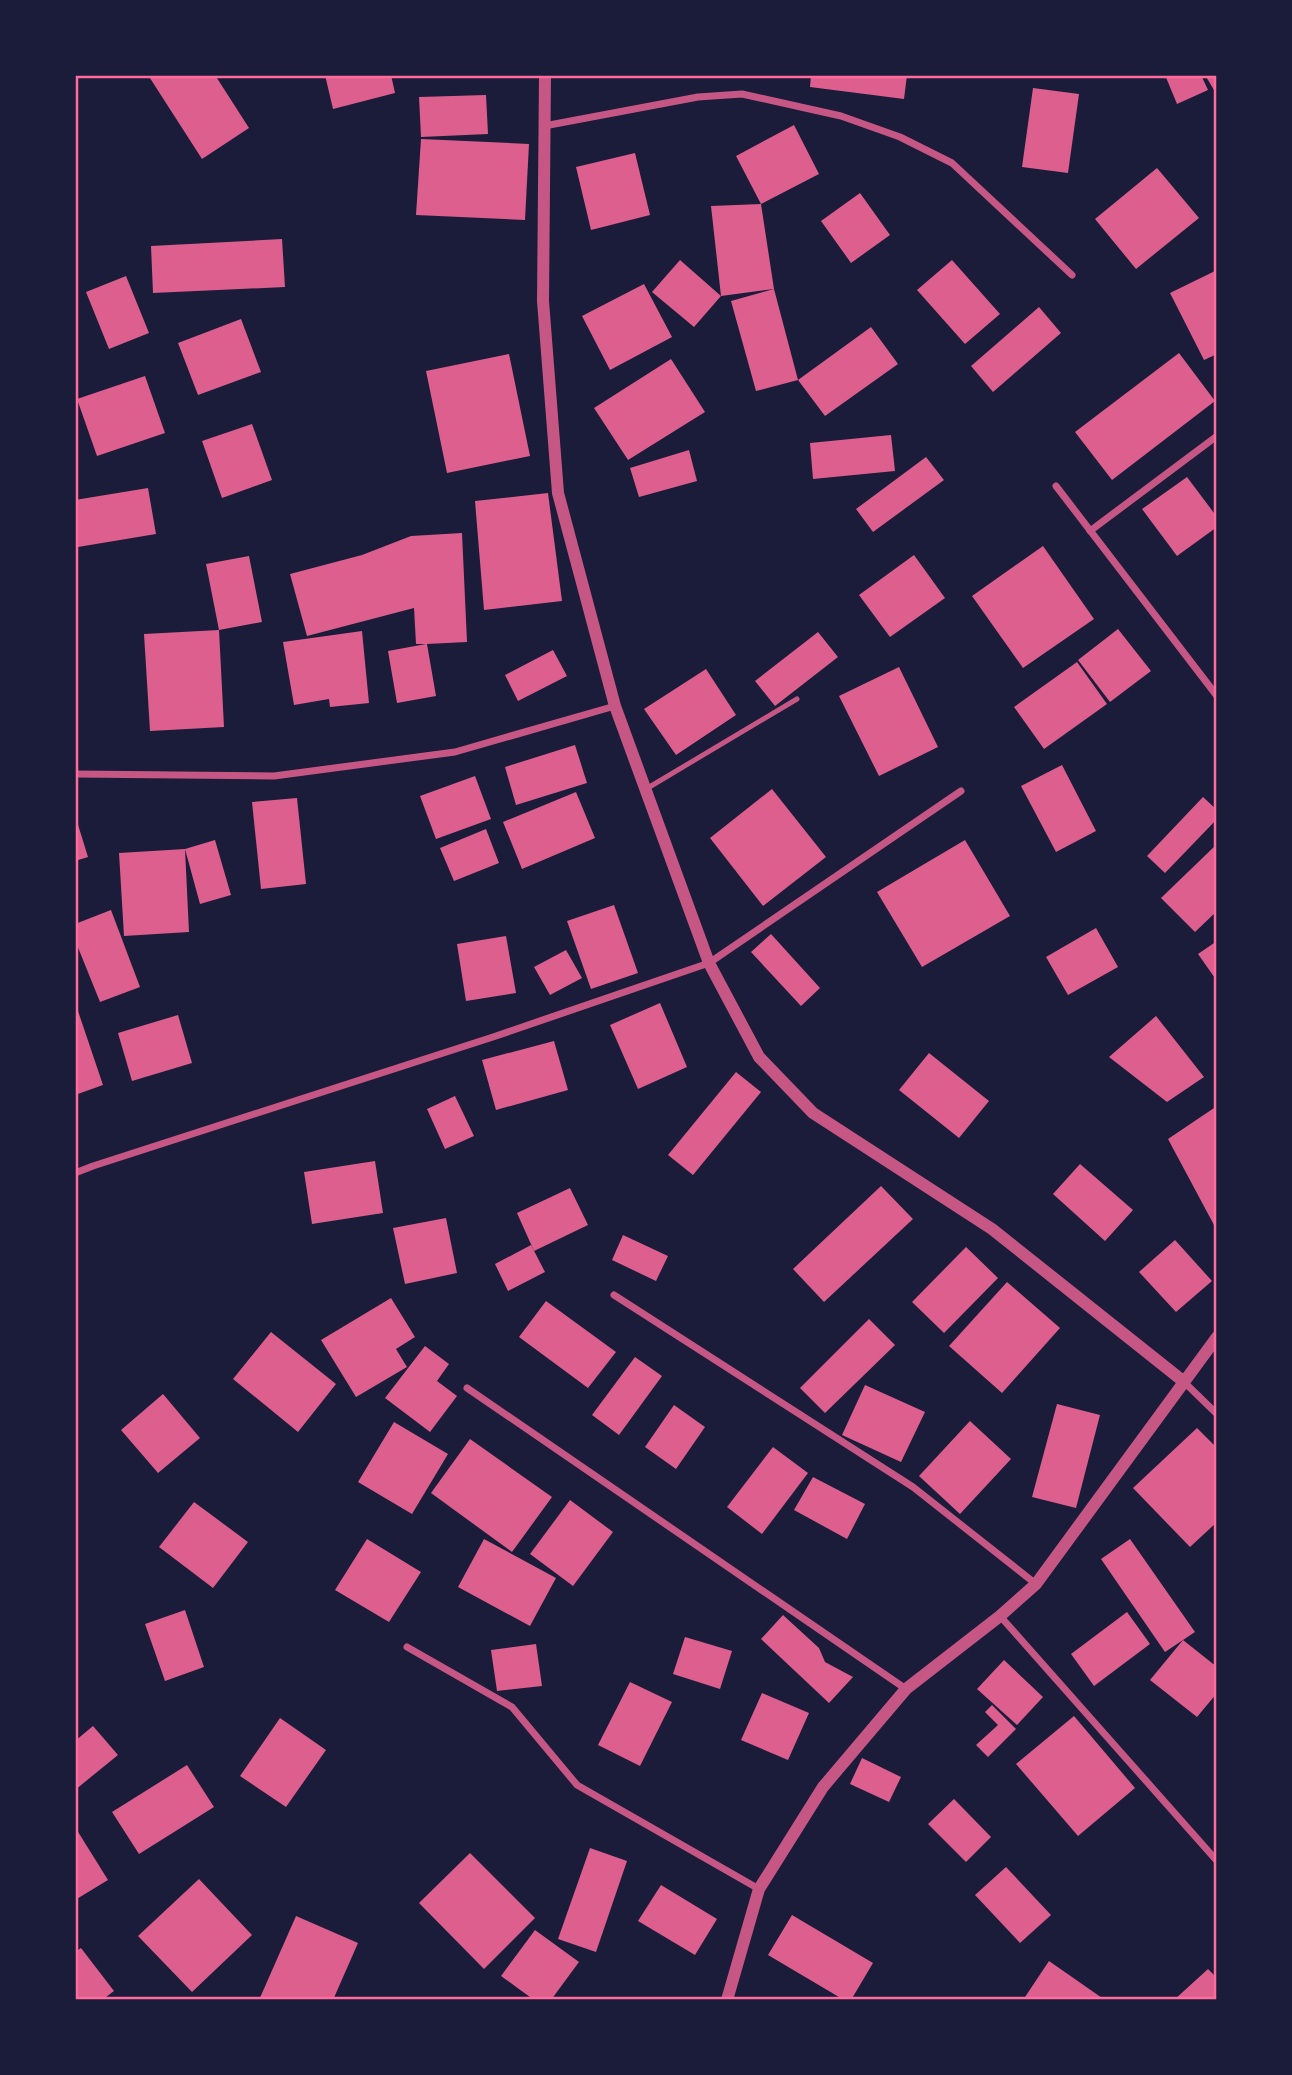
<svg xmlns="http://www.w3.org/2000/svg" width="1292" height="2075" font-family="'Fira Sans',sans-serif">
<style>
.building{fill:#dd5f8e}
.lines{fill:none;stroke-linecap:round;stroke-linejoin:round}
.service{stroke:#c65784;stroke-width:5}
.minor{stroke:#c65784;stroke-width:7}
.tertiary{stroke:#c65784;stroke-width:12}
.neatline{fill:none;stroke:#ff6b9d;stroke-width:2.5}
</style>
<rect width="100%" height="100%" fill="#1b1b3a"/>
<!-- building -->
<g class="building">
<path d="M148,75H215L249,128L202,159Z"/>
<path d="M325,75H391L395,93L333,109Z"/>
<path d="M811,75H907L904,99L810,87Z"/>
<path d="M1165,75H1201L1208,90L1177,104Z"/>
<path d="M1205,75H1217V89L1214,90Z"/>
<path d="M1033,88L1079,94L1068,173L1022,167Z"/>
<path d="M486,95L488,134L421,137L419,97Z"/>
<path d="M794,125L819,174L761,204L736,156Z"/>
<path d="M421,139L529,144L525,220L416,215Z"/>
<path d="M635,153L650,215L591,230L576,167Z"/>
<path d="M1157,168L1199,218L1136,269L1095,219Z"/>
<path d="M860,193L890,235L851,263L821,221Z"/>
<path d="M761,204L774,289L798,380L756,391L731,301L774,289L721,296L711,206Z"/>
<path d="M282,239L285,287L153,293L151,246Z"/>
<path d="M680,260L721,296L694,327L652,292Z"/>
<path d="M952,260L1000,314L965,344L917,290Z"/>
<path d="M1217,270V354L1204,360L1170,293Z"/>
<path d="M126,276L149,333L109,349L86,292Z"/>
<path d="M644,284L672,337L610,370L582,316Z"/>
<path d="M1039,307L1061,333L993,392L971,366Z"/>
<path d="M241,319L261,372L198,395L178,343Z"/>
<path d="M871,327L898,364L825,416L798,380Z"/>
<path d="M1179,353L1215,401L1112,480L1075,432Z"/>
<path d="M509,354L530,456L447,473L426,371Z"/>
<path d="M671,359L705,412L628,460L594,408Z"/>
<path d="M145,376L165,433L97,456L77,399Z"/>
<path d="M252,424L272,480L222,498L202,441Z"/>
<path d="M891,435L895,471L813,479L810,443Z"/>
<path d="M689,450L697,481L639,497L630,468Z"/>
<path d="M926,457L944,480L873,532L856,509Z"/>
<path d="M1187,477L1217,517V527L1177,556L1142,509Z"/>
<path d="M148,488L156,534L78,547L75,531V500Z"/>
<path d="M548,493L562,601L484,610L475,501Z"/>
<path d="M462,533L467,642L427,644L436,696L397,703L388,651L426,644H416L414,608L307,636L290,574L362,555L411,536Z"/>
<path d="M1043,546L1094,619L1023,668L972,596Z"/>
<path d="M914,555L945,598L890,637L859,595Z"/>
<path d="M249,556L262,622L219,630L224,727L150,731L144,634L219,630L206,564Z"/>
<path d="M1118,629L1151,671L1110,702L1078,660Z"/>
<path d="M362,631L369,703L330,707L329,699L294,705L283,642Z"/>
<path d="M818,632L838,657L775,706L755,681Z"/>
<path d="M553,650L567,676L518,701L505,675Z"/>
<path d="M1077,662L1107,704L1044,749L1014,707Z"/>
<path d="M899,667L938,747L879,776L839,696Z"/>
<path d="M706,669L736,715L676,755L644,709Z"/>
<path d="M575,745L587,783L516,805L505,767Z"/>
<path d="M1062,765L1096,831L1056,852L1021,786Z"/>
<path d="M475,776L491,819L436,839L420,796Z"/>
<path d="M772,789L826,857L763,906L710,838Z"/>
<path d="M576,792L595,838L522,869L503,822Z"/>
<path d="M1203,797L1217,810V819L1165,873L1147,856Z"/>
<path d="M297,798L306,884L261,889L252,802Z"/>
<path d="M75,815L88,857L75,861Z"/>
<path d="M486,829L499,863L454,881L440,848Z"/>
<path d="M215,840L231,895L200,904L185,849L189,932L124,936L119,853L185,849Z"/>
<path d="M965,840L1010,916L922,967L877,892Z"/>
<path d="M1217,844V911L1195,932L1161,898Z"/>
<path d="M614,905L638,973L591,989L567,921Z"/>
<path d="M111,910L140,987L100,1002L75,940V924Z"/>
<path d="M1096,928L1118,967L1068,995L1046,957Z"/>
<path d="M771,934L820,988L801,1006L751,952Z"/>
<path d="M506,936L516,993L466,1001L457,944Z"/>
<path d="M1217,941V981L1198,954Z"/>
<path d="M566,950L582,978L550,995L534,967Z"/>
<path d="M660,1003L687,1067L638,1089L610,1025Z"/>
<path d="M78,1011L103,1085L75,1095V1012Z"/>
<path d="M178,1015L192,1063L132,1081L118,1033Z"/>
<path d="M1156,1016L1204,1077L1167,1102L1109,1057Z"/>
<path d="M554,1041L568,1090L496,1110L482,1060Z"/>
<path d="M929,1053L989,1101L959,1138L899,1090Z"/>
<path d="M736,1072L761,1092L693,1175L668,1155Z"/>
<path d="M455,1096L474,1136L445,1149L427,1109Z"/>
<path d="M1217,1106V1220L1214,1225L1168,1139Z"/>
<path d="M375,1161L383,1213L312,1224L304,1172Z"/>
<path d="M1080,1164L1133,1210L1105,1241L1053,1194Z"/>
<path d="M881,1186L913,1219L824,1302L793,1269Z"/>
<path d="M570,1188L588,1225L534,1251L517,1213Z"/>
<path d="M446,1218L457,1273L405,1284L393,1228Z"/>
<path d="M623,1235L668,1256L656,1281L612,1260Z"/>
<path d="M1175,1240L1212,1281L1176,1312L1139,1272Z"/>
<path d="M531,1245L545,1272L508,1291L495,1264Z"/>
<path d="M966,1247L998,1278L944,1333L912,1302Z"/>
<path d="M1007,1282L1060,1328L1002,1393L949,1346Z"/>
<path d="M391,1298L415,1337L396,1349L407,1367L356,1397L321,1340Z"/>
<path d="M546,1301L616,1352L588,1388L519,1337Z"/>
<path d="M869,1319L895,1345L825,1413L800,1388Z"/>
<path d="M271,1332L336,1384L298,1432L233,1379Z"/>
<path d="M425,1346L449,1364L437,1381L457,1396L430,1432L385,1398Z"/>
<path d="M635,1357L662,1376L619,1435L592,1415Z"/>
<path d="M865,1385L925,1412L901,1462L842,1435Z"/>
<path d="M163,1394L200,1438L158,1473L121,1430Z"/>
<path d="M1057,1404L1100,1415L1076,1508L1032,1497Z"/>
<path d="M674,1405L705,1427L676,1469L645,1447Z"/>
<path d="M970,1421L1011,1459L960,1514L919,1476Z"/>
<path d="M394,1422L448,1454L412,1514L358,1482Z"/>
<path d="M1197,1428L1217,1448V1522L1190,1547L1133,1488Z"/>
<path d="M470,1439L552,1497L512,1552L431,1493Z"/>
<path d="M773,1447L808,1473L762,1534L727,1507Z"/>
<path d="M813,1477L865,1504L847,1539L794,1510Z"/>
<path d="M570,1500L613,1532L573,1586L530,1554Z"/>
<path d="M194,1502L248,1542L213,1588L159,1547Z"/>
<path d="M367,1539L421,1572L389,1622L335,1590Z"/>
<path d="M484,1539L556,1578L530,1626L458,1587Z"/>
<path d="M1130,1539L1195,1632L1165,1652L1101,1559Z"/>
<path d="M185,1610L204,1667L165,1681L145,1624Z"/>
<path d="M1127,1612L1150,1644L1094,1686L1071,1654Z"/>
<path d="M783,1615L819,1648L825,1662L853,1677L829,1703L761,1639Z"/>
<path d="M685,1637L732,1651L720,1689L673,1674Z"/>
<path d="M1183,1640L1217,1667V1693L1197,1717L1150,1680Z"/>
<path d="M536,1644L542,1686L497,1691L491,1650Z"/>
<path d="M1004,1660L1043,1697L1017,1725L977,1689Z"/>
<path d="M630,1682L672,1702L640,1766L598,1745Z"/>
<path d="M762,1693L809,1713L788,1760L741,1740Z"/>
<path d="M992,1705L1016,1729L988,1757L976,1745L998,1725L985,1712Z"/>
<path d="M1074,1716L1135,1788L1078,1836L1016,1764Z"/>
<path d="M280,1718L326,1750L286,1807L240,1776Z"/>
<path d="M93,1726L118,1755L75,1790V1741Z"/>
<path d="M862,1758L901,1777L889,1802L850,1784Z"/>
<path d="M187,1765L214,1807L139,1854L112,1812Z"/>
<path d="M954,1799L991,1837L966,1862L928,1824Z"/>
<path d="M75,1827L108,1880L75,1900Z"/>
<path d="M590,1848L627,1861L596,1952L558,1939Z"/>
<path d="M470,1853L535,1918L484,1969L419,1903Z"/>
<path d="M1006,1867L1051,1915L1020,1943L975,1895Z"/>
<path d="M199,1879L252,1935L192,1992L138,1936Z"/>
<path d="M661,1885L717,1919L695,1955L638,1921Z"/>
<path d="M792,1915L873,1963L851,2000H844L768,1955Z"/>
<path d="M296,1916L358,1943L333,2000H259Z"/>
<path d="M535,1930L579,1962L551,2000H534L501,1976Z"/>
<path d="M81,1948L114,1991L102,2000H75V1952Z"/>
<path d="M1049,1961L1105,2000H1023Z"/>
<path d="M1208,1969L1217,1978V2000H1174Z"/>
</g>
<g class="lines">
<!-- service -->
<path class="service" d="M646,789L797,699"/>
<!-- minor -->
<g class="minor">
<path d="M544,126L698,97L742,94L841,116L900,137L952,163L1072,275"/>
<path d="M1056,486L1217,696"/>
<path d="M1090,531L1217,436"/>
<path d="M75,774L274,776L455,752L615,706"/>
<path d="M75,1173L93,1166L493,1037L709,963L961,791"/>
<path d="M614,1295L913,1487L1036,1584"/>
<path d="M1183,1381L1217,1414"/>
<path d="M467,1388L906,1689"/>
<path d="M1000,1616L1217,1861"/>
<path d="M407,1647L512,1707L577,1785L759,1889"/>
</g>
<!-- tertiary -->
<g class="tertiary">
<path d="M545,75L543,301L558,493L615,706L709,963L759,1057L813,1113L992,1229L1183,1381"/>
<path d="M727,2000L759,1889L823,1787L906,1689L1000,1616L1036,1584L1217,1337"/>
</g>
</g>
<!-- border -->
<rect width="1292" height="2075" fill="none" stroke="#1b1b3a" stroke-width="154"/>
<rect x="77" y="77" width="1138" height="1921" class="neatline"/>
</svg>
